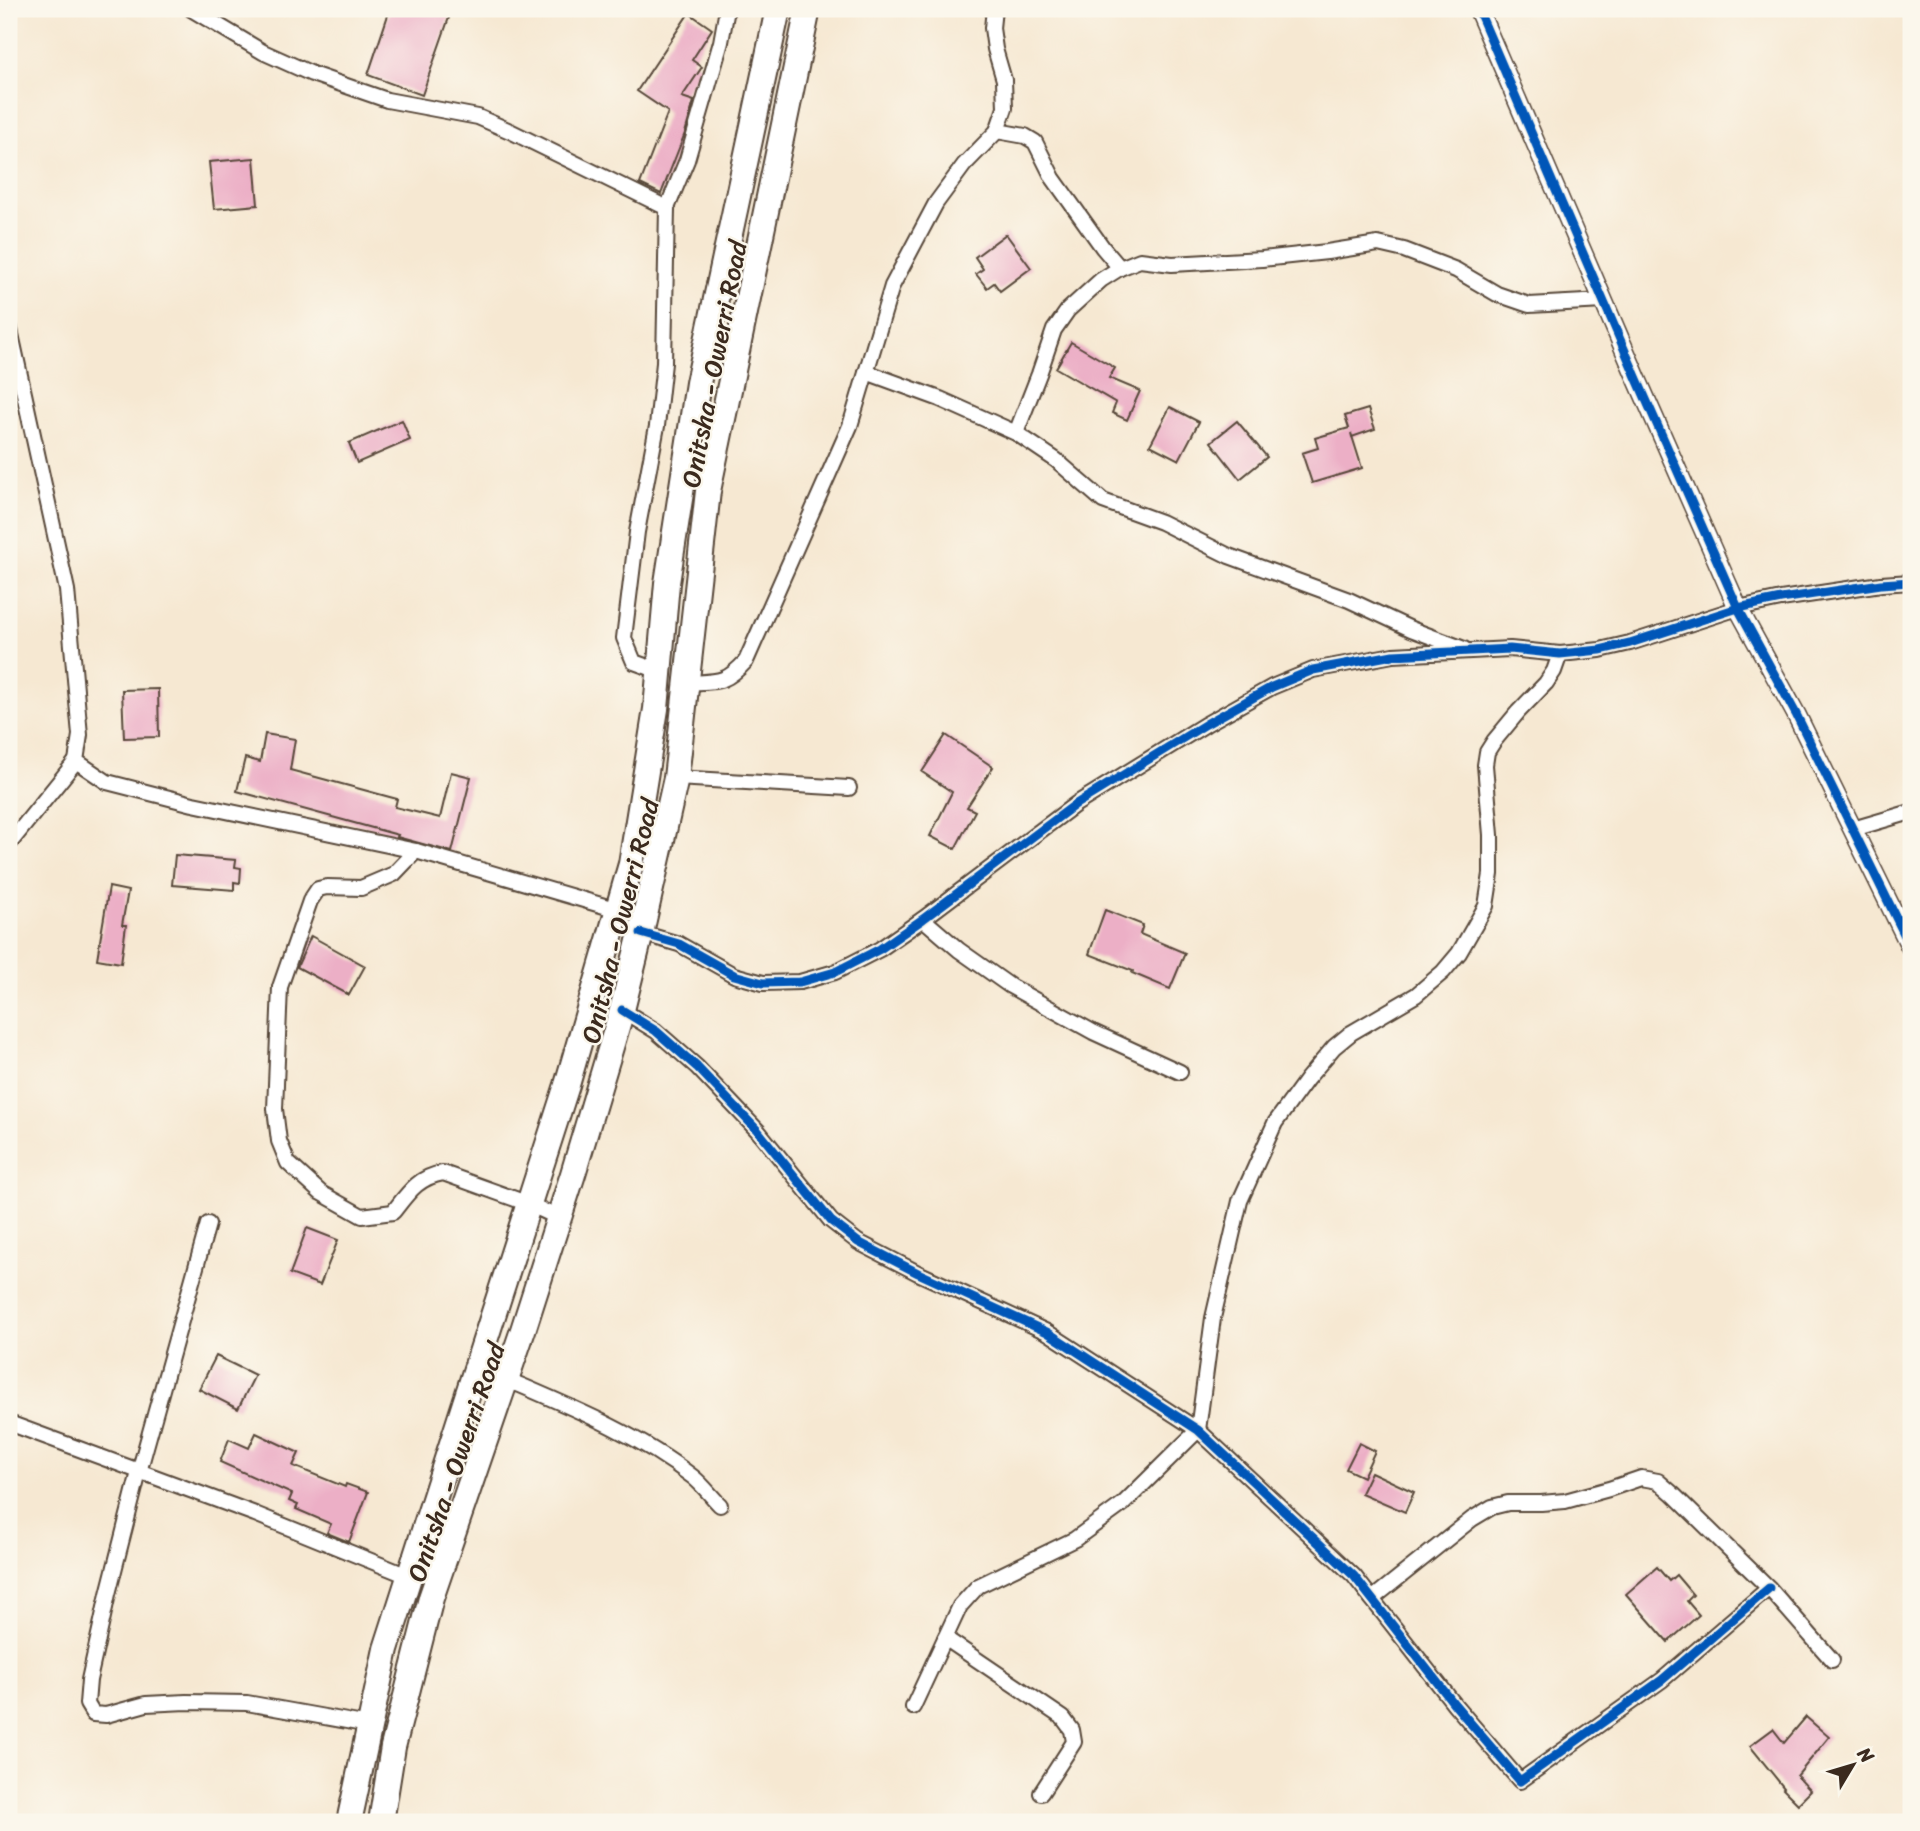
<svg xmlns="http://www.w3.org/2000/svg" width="1920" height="1831" font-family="Sriracha,sans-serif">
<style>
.building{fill:#ecafc6}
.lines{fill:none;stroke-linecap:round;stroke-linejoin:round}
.minor-casing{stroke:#574639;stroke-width:18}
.tertiary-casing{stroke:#574639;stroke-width:21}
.trunk-casing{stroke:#574639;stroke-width:28}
.minor{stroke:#fff;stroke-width:14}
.tertiary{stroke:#fff;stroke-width:18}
.trunk{stroke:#fff;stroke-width:24}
.cycleway-casing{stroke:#fbf7ec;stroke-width:13}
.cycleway{stroke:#0057b8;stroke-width:9}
.labels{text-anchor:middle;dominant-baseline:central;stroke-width:5;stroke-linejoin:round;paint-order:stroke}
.street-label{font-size:26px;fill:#3b2a1e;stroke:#fbf7ec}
</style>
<rect width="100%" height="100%" fill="#fbf7ec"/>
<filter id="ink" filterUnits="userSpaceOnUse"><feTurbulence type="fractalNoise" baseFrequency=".0143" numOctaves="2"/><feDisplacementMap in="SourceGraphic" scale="14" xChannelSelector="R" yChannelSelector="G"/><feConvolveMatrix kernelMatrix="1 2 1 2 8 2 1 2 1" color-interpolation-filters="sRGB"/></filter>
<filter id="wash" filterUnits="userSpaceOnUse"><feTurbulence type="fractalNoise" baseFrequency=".00686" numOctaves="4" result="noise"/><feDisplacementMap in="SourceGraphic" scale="28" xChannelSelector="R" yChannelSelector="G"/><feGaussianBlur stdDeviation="1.57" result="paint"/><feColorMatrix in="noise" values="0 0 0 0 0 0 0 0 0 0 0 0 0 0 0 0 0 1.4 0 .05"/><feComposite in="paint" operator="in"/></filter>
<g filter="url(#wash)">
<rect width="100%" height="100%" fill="#f6e8d2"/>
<g id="blocks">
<!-- building -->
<g class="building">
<path d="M390,9H452L422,95L368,75Z"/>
<path d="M689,13L712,29L692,60L702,67L682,97L694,101L685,133L661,194L640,184L668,112L637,91Z"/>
<path d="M254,158L258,205L214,209L209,162Z"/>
<path d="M1006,234L1031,268L1000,291L994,283L987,288L976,274L983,269L975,257Z"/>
<path d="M1071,342L1115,368L1109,378L1140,391L1127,420L1112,413L1116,403L1056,368Z"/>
<path d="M1170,407L1199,422L1179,460L1150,445Z"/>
<path d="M1368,409L1375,429L1352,437L1351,433L1362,468L1312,483L1302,453L1318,448L1315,438L1349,428L1345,416Z"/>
<path d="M402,420L410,440L357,463L349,443Z"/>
<path d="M1237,421L1267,457L1240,479L1211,442Z"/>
<path d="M158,689L159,737L124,738L122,690Z"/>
<path d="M265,734L295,739L290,770L397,799L395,807L440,818L451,772L471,777L452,852L397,837L398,835L237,791L245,758L260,762Z"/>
<path d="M946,735L993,767L967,807L975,811L955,849L930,836L952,792L922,772Z"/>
<path d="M175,855L236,860L235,867L241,868L240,883L234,882V890L172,885Z"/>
<path d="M109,887L128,891L122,925H126L121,963L97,959Z"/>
<path d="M1105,910L1143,925L1140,934L1185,953L1170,989L1132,973L1133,971L1089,954Z"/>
<path d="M311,936L365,966L349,995L297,967Z"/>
<path d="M307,1228L338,1240L320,1285L290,1274Z"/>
<path d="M216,1356L255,1375L238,1409L199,1389Z"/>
<path d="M256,1433L299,1453L293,1466L345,1487L346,1484L368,1492L349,1542L327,1533L331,1524L296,1509L298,1505L289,1501L292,1494L220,1462L229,1439L249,1448Z"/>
<path d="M1359,1443L1375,1451L1363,1477L1346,1469Z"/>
<path d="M1371,1472L1414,1492L1405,1512L1361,1493Z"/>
<path d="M1657,1567L1669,1581L1676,1575L1693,1595L1687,1601L1699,1615L1668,1642L1626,1594Z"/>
<path d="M1806,1717L1829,1737L1797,1776L1811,1791L1798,1804L1783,1789L1784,1788L1750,1746L1773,1729L1784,1743Z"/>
</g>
</g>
</g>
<g filter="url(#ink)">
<use href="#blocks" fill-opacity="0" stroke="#574639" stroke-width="2"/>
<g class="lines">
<!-- minor casing -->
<g class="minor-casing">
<g id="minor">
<path d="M191,9L263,52L312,74L387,100L478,117L510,131L667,208"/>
<path d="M997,131L1025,136L1035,142L1053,178L1103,248L1120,268"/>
<path d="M9,325L67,590L80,735L76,761L107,782L193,804L416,851L618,910"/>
<path d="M866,372L940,399L1016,433L1056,460L1103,501L1161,522L1229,556L1349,600L1411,629L1464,649"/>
<path d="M1016,433L1039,374L1054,330L1068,310L1101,280L1120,268L1140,260L1172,264L1262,259L1327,252L1378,244L1404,250L1456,270L1497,294L1529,305L1604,301"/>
<path d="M659,671L634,662L624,638L637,532L657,426L664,363L667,208L687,160L721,42L727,9"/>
<path d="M687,683C717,681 724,685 746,661L850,426L892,286L936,203L964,165L997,131L1005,108L1004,80L995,49L992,28L994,9"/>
<path d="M676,778L849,788"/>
<path d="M1853,829L1911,812"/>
<path d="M9,844L76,761"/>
<path d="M416,851L394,874L361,888L327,887L318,889L310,901L280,987L275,1109L279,1141L288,1163L321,1193L362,1216L393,1212C408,1193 418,1177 443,1173L529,1204L559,1218"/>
<path d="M923,919L959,950L1010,986L1093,1032L1180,1072"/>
<path d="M641,933L679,944L734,975L763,983L800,982L835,972L880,949L923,919L1076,804L1206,724L1272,687L1313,670L1393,655L1510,649L1560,654L1600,650L1630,643L1738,608L1781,599L1881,584L1911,582"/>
<path d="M622,1010L656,1031L697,1067L758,1131L831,1221L858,1242L918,1273L1047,1332L1198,1430L1354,1576L1455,1705L1520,1781L1662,1680L1769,1588"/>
<path d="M208,1224L139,1472L108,1594L89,1680L87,1704L93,1714L106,1715L146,1704L186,1702L247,1703L369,1725"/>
<path d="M506,1379C571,1407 638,1434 693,1477C703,1485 711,1496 720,1505"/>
<path d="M9,1423L255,1514L408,1576"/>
<path d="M1372,1599L1472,1519L1492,1507L1508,1503H1541L1565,1501L1609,1489L1641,1478L1658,1481L1673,1494L1769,1588L1832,1660"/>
<path d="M945,1638L1063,1718L1072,1730L1074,1742L1041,1793"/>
<path d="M913,1707L960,1606L978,1586L1075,1539L1123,1504L1198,1430L1213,1318L1240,1201L1275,1123L1307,1079L1334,1047L1351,1033L1416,995L1443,972L1459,953L1486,906L1491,874V835L1485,765L1487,752L1494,741L1518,712L1546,683L1554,671L1560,654"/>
</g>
</g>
<!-- tertiary casing -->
<g class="tertiary-casing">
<path id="tertiary" d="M1478,9L1637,379L1738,608L1796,714L1911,948"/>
</g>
<!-- trunk casing -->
<g class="trunk-casing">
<g id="trunk">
<path d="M349,1822L386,1649L567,1085L631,864L656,709L667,583L698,383L778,9"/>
<path d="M381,1822L393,1747L431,1598L523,1330L573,1174L622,1010L641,933L676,778L708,491L808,9"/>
</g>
</g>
<!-- minor -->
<use href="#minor" class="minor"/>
<!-- tertiary -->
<use href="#tertiary" class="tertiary"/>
<!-- trunk -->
<use href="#trunk" class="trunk"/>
<!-- cycleway casing -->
<g class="cycleway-casing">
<g id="cycleway">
<path d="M1478,9L1637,379L1738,608L1796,714L1911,948"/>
<path d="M641,933L679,944L734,975L763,983L800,982L835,972L880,949L923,919L1076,804L1206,724L1272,687L1313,670L1393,655L1510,649L1560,654L1600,650L1630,643L1738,608L1781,599L1881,584L1911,582"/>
<path d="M622,1010L656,1031L697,1067L758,1131L831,1221L858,1242L918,1273L1047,1332L1198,1430L1354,1576L1455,1705L1520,1781L1662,1680L1769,1588"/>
</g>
</g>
<!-- cycleway -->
<use href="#cycleway" class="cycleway"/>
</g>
</g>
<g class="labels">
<!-- street labels -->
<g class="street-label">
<text transform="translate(714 364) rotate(-79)">Onitsha - Owerri Road</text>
<text transform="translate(620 921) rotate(-76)">Onitsha - Owerri Road</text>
<text transform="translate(456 1462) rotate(-71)">Onitsha - Owerri Road</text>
</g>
</g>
<!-- margin -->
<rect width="1920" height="1831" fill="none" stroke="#fbf7ec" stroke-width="35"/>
<!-- north arrow -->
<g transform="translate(1853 1765) rotate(52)" stroke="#fbf7ec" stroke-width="5" paint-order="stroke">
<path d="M0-5L12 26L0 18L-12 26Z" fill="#3b2a1e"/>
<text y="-10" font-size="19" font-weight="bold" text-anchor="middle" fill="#3b2a1e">N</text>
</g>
</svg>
